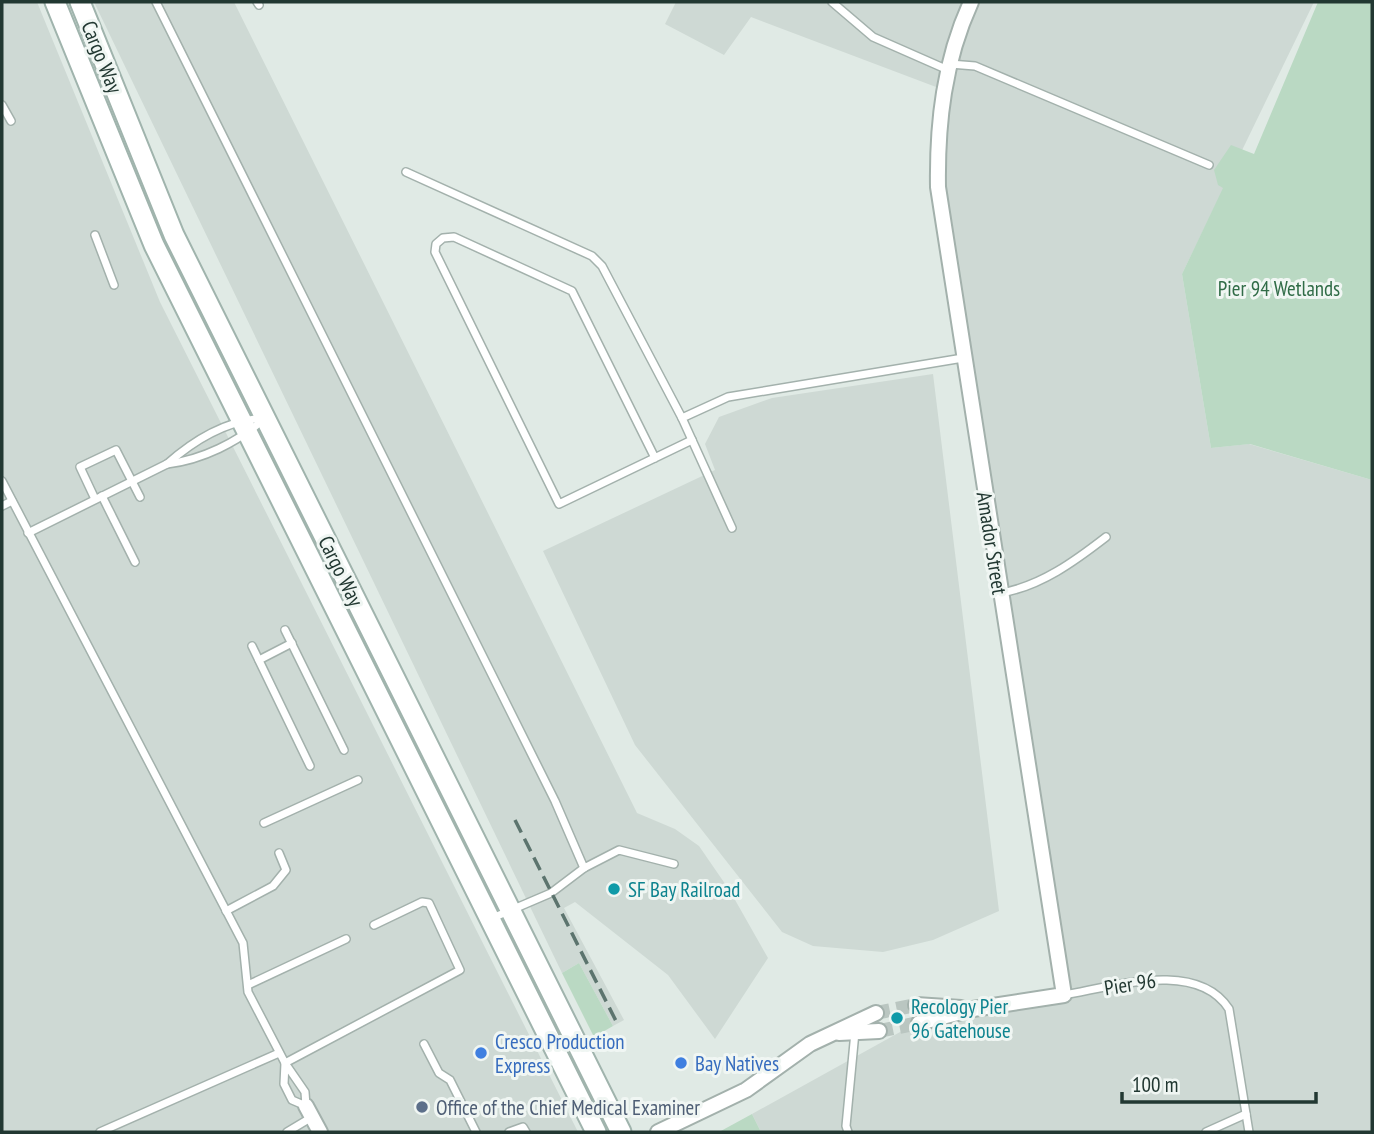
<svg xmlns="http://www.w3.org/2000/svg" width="1374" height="1134" font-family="'PT Sans Narrow',sans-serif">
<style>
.built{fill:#ced9d4}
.green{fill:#bad9c3}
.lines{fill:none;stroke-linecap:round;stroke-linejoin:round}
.street-tunnel{stroke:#bac6c1;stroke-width:14;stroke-dasharray:14 7;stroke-linecap:butt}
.lane-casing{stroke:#a3b1ac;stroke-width:10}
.street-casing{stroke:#a3b1ac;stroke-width:18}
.secondary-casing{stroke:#a0b4ad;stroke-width:23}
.lane{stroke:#fff;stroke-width:7}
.street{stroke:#fff;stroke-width:14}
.secondary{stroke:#fff;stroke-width:19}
.rail{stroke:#5c746e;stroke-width:3.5;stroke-dasharray:14 7;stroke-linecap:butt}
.culture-dot{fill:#0f9aa8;stroke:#f0f6f3;stroke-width:2.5}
.shop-dot{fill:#3f7fe0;stroke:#f0f6f3;stroke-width:2.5}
.service-dot{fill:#5c6f8a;stroke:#f0f6f3;stroke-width:2.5}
.labels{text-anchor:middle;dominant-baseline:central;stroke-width:6;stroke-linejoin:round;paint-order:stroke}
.street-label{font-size:21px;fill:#223832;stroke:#f0f6f3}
.park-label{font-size:21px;fill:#306c47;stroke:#f0f6f3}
.culture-label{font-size:21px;fill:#0d838f;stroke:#f0f6f3;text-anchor:start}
.shop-label{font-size:21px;fill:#366cbe;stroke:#f0f6f3;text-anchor:start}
.service-label{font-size:21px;fill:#4e5e75;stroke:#f0f6f3;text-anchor:start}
</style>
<rect width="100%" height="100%" fill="#e0eae5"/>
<!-- built -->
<g class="built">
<path d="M2,2H37L160,302L578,1132H2Z"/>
<path d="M94,2H234L637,813L675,829L699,846L730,891L768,958L715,1039L668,975L575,902L564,908L624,1020L613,1026L579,963L562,973Z"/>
<path d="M676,2H1314L1182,274L1211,448L1249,444L1372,480V1132H761L752,1114L938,1011L1064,995L938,158L944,90L751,17L724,55L665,24Z"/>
<path d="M933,374L999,911L933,940L883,952L813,946L782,932L635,745L543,551L715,470L705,444L719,417L772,398Z"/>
</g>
<!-- green -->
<g class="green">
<path d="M1318,2H1372V480L1250,444L1211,448L1182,274L1223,188L1218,185L1214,170L1231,145L1254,154Z"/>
<path d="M579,963L613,1026L594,1037L562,973Z"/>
<path d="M752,1114L761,1132H719Z"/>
</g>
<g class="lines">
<!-- street-tunnel -->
<g class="street-tunnel">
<path d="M876,1013L916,1005"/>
<path d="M879,1031L919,1023"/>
</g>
<!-- lane casing -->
<g class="lane-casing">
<g id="lane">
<path d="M156,2L555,801L584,868"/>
<path d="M257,2L259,5"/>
<path d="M832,2L873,37L948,70"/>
<path d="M950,64L975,66L1209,165"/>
<path d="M2,105L11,121"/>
<path d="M406,172L592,256L602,266L682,418"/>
<path d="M95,235L114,285"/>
<path d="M655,458L572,291L454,237L443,238L436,244L435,252L559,504L692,440"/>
<path d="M167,464C202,460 238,442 264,419"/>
<path d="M2,481L243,943L248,992L285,1063L460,970L429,903L422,902L374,925"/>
<path d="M102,496L135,562"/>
<path d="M95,499L80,467L116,450L140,497"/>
<path d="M2,506L12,501"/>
<path d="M732,528L682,418L728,397L963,358"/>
<path d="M28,533L167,464C194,440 227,420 264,418"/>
<path d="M1001,593C1041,586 1075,561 1106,537"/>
<path d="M285,630L344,750"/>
<path d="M252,646L310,766"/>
<path d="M259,660L292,643"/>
<path d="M264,823L358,780"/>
<path d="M226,911L273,886L286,870L279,853"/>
<path d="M490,919L551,893L584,868L619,850L674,864"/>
<path d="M248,985L346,939"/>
<path d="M1064,995C1112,987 1197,959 1229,1009L1249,1132"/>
<path d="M424,1044L439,1073L450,1080L476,1132"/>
<path d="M285,1063L305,1092L306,1106L292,1100L284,1084Z"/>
<path d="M100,1132L279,1053"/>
<path d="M287,1132L312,1117"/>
<path d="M509,1132L523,1127L526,1132"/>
<path d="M848,1132L846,1126L855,1032"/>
<path d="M1206,1132L1246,1114"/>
</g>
</g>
<!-- street casing -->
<g class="street-casing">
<g id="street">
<path d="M916,1005L961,1008"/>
<path d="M919,1023L973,1009L1064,995L938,187C937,123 944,61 971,2"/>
<path d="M839,1033L879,1031"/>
<path d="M306,1106L320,1132"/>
<path d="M658,1132L746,1090L810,1044L876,1013"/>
</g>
</g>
<!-- secondary casing -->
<g class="secondary-casing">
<g id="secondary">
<path d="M55,2L154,245L596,1132"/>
<path d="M80,2L174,235L621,1132"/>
</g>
</g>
<!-- lane -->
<use href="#lane" class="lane"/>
<!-- street -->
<use href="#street" class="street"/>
<!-- secondary -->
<use href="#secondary" class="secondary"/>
<!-- rail -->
<path class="rail" d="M515,820L616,1021"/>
</g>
<!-- markers -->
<g class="culture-dot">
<circle cx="614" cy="889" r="7"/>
<circle cx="897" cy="1018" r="7"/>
</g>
<g class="shop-dot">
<circle cx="481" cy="1053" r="7"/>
<circle cx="681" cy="1063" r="7"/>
</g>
<circle class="service-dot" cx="422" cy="1107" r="7"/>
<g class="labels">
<!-- street labels -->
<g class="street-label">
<text transform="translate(102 57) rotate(68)">Cargo Way</text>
<text transform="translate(992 543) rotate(81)">Amador Street</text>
<text transform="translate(341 571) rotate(64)">Cargo Way</text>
<text transform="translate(1130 984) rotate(-9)">Pier 96</text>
</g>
<!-- park labels -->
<g class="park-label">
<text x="1279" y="288">Pier 94 Wetlands</text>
</g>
<!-- culture labels -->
<g class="culture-label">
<text x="628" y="889">SF Bay Railroad</text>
<text x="911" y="1006">Recology Pier<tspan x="911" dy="24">96 Gatehouse</tspan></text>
</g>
<!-- shop labels -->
<g class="shop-label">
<text x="495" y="1041">Cresco Production<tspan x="495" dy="24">Express</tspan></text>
<text x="695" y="1063">Bay Natives</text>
</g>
<!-- service labels -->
<g class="service-label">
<text x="436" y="1107">Office of the Chief Medical Examiner</text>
</g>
</g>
<!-- border -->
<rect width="1374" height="1134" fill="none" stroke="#223832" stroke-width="7"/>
<!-- scale -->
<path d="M1122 1092v10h194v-10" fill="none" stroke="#223832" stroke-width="3.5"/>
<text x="1132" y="1092" font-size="21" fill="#223832" stroke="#f0f6f3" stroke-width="5" paint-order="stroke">100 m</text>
</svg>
